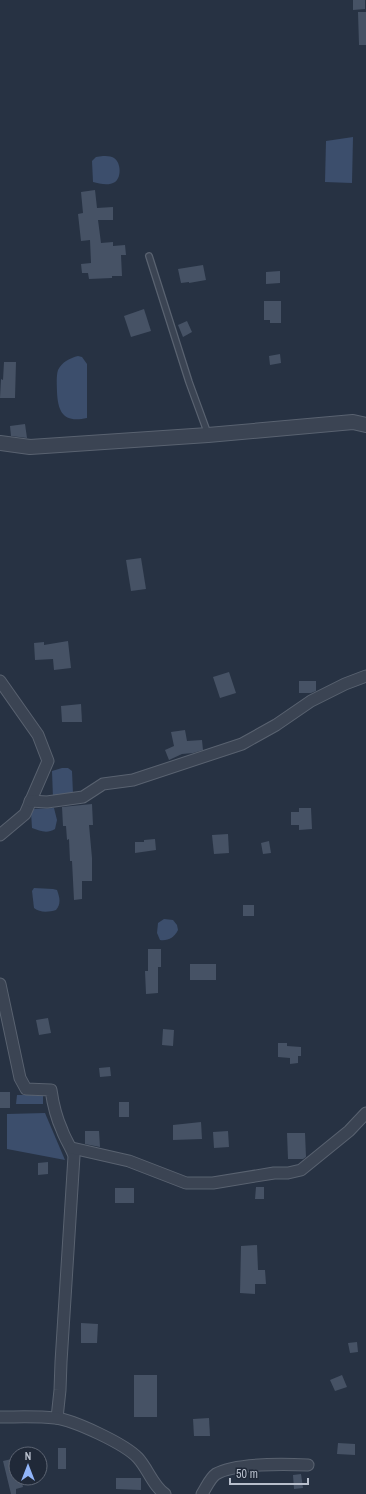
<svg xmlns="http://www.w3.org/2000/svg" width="366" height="1494" font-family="'Archivo Narrow',sans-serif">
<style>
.water{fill:#3c4e6c}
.building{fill:#465265}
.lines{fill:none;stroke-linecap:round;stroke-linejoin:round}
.service-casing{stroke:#596270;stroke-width:8}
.minor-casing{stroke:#596270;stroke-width:13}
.tertiary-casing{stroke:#596270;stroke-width:16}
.service{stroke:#3b4453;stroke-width:5.5}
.minor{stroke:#3b4453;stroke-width:11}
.tertiary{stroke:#3b4453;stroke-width:14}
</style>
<rect width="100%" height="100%" fill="#273243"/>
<!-- water -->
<g class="water">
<path d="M353,137L352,183L325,182L326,141Z"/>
<path d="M103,156C106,156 110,156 112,157C121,160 122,177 115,182C109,186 100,184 93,182L92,161L96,157Z"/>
<path d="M78,356L82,357L87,364V418C64,423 58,413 57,392C57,386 56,376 58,370C62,362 70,358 78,356Z"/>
<path d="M62,768H68L72,771L73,794L53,798L52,771Z"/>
<path d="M54,808L57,820L55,829C47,834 40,831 32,828L31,812L32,809Z"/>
<path d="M34,888L53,889L57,890C60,898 61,904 56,910C49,912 40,913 34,908L32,891Z"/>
<path d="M164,919L173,920L177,925L178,930C174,938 168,941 160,940L157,933L158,923Z"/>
<path d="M17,1095H43V1104H16Z"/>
<path d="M45,1113L65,1160L7,1149V1114Z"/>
</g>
<!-- building -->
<g class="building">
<path d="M353,0H365V9L353,10Z"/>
<path d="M358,12H366V45H359Z"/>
<path d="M95,190L97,208L113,207V220H98L101,243L113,242V246L125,245L126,255H121L122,276H112V278L89,279L88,273H82L81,264L91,263L90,240L81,241L78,214L83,213L81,192Z"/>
<path d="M203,265L206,280L189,283V282L181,283L178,269Z"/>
<path d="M280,271V283L266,284V272Z"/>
<path d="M264,301H281V323H270V320H264Z"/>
<path d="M144,309L151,331L131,337L124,316Z"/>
<path d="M187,321L192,332L183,337L178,325Z"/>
<path d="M280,354L281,363L270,365L269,356Z"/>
<path d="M4,362H16L15,398H0L1,379L3,380Z"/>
<path d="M25,424L27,438L11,436L10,426Z"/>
<path d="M141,558L146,589L131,591L126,560Z"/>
<path d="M68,641L71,668L54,670L53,659L35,660L34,643L44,642V645Z"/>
<path d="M229,672L236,693L220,698L213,677Z"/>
<path d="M299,681H316V691L311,693H299Z"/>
<path d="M81,704L82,722H62L61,706Z"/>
<path d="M185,730L187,741L202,740L203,750L193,753L182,754L169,760L165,750L174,746L171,732Z"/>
<path d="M92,804L93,825H89L92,858V881H82V899L74,900L72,861H70L69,839L67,840L66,826H63L62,807Z"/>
<path d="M299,808H311L312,829L299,830V825H291V812H299Z"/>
<path d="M228,834L229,853L214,854L212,835Z"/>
<path d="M155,839L156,850L135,853V842H144V840Z"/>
<path d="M269,841L271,853L263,854L261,843Z"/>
<rect x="243" y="905" width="11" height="11"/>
<path d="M148,949H161V967H158V993L146,994L145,971H148Z"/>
<rect x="190" y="964" width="26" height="16"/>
<path d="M48,1018L51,1033L39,1035L36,1020Z"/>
<path d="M163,1029L174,1030L173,1046L162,1045Z"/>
<path d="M278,1043H287V1046L301,1047V1056H298V1063L290,1064V1058L278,1057Z"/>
<path d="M110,1067L111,1076L100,1077L99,1068Z"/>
<rect x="0" y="1092" width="10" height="16"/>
<rect x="119" y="1102" width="10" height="15"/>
<path d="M201,1122L202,1139L173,1140V1125Z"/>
<path d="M85,1131H99L100,1147L85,1144Z"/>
<path d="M228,1131L229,1147L214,1148L213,1132Z"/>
<path d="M287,1133H305L306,1157L303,1159H288Z"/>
<path d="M48,1162V1174L38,1175V1163Z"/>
<path d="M256,1187H264V1199H255Z"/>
<rect x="115" y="1188" width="19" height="15"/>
<path d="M257,1245L258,1270H265L266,1284H255V1294L240,1293L241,1246Z"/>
<path d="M81,1323L98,1324L97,1343H81Z"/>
<path d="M357,1342L358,1352L350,1353L348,1343Z"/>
<rect x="134" y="1375" width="23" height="42"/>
<path d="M342,1375L347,1387L335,1391L330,1380Z"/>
<path d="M209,1418L210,1436H194L193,1419Z"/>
<path d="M338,1443L355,1444V1455L337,1454Z"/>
<rect x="58" y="1448" width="8" height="21"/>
<path d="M16,1458V1478H21L23,1487L16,1489V1494H11L3,1461Z"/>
<path d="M301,1474L303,1488L294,1489L293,1475Z"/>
<path d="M116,1478H141V1490L116,1489Z"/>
</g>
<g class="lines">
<!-- service casing -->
<g class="service-casing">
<path id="service" d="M149,256L189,382L208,434"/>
</g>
<!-- minor casing -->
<g class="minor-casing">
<g id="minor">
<path d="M0,681L38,735L48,761L25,814L0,835"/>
<path d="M30,801L47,802L83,797L103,784L133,780L242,744L276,725L311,701L345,684L366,676"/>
<path d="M0,984L20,1078L26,1089L51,1090C53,1104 56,1117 62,1130C65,1139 71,1147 74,1156L61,1362L60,1390L57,1418"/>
<path d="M72,1148L129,1161L186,1183H213L274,1173H288L301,1170L349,1131L366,1113"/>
<path d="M0,1417C18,1417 37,1416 55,1418C74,1420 125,1444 138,1458C148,1469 153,1486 165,1494"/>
<path d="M202,1494C206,1488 210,1478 216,1474C235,1463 286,1464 308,1465"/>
</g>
</g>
<!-- tertiary casing -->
<g class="tertiary-casing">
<path id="tertiary" d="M0,443L30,447L208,435L353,422L366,425"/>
</g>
<!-- service -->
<use href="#service" class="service"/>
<!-- minor -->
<use href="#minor" class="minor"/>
<!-- tertiary -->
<use href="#tertiary" class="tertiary"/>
</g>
<!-- north arrow -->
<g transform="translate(28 1466)"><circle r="19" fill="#202938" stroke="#5d6573"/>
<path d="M0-3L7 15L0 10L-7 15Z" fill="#91b5f9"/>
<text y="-6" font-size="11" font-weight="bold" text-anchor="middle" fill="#b8bfcc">N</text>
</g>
<!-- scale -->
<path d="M230 1478v6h78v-6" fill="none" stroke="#b8bfcc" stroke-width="2"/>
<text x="236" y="1478" font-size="12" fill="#b8bfcc" stroke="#202938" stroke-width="3" paint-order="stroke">50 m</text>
</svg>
